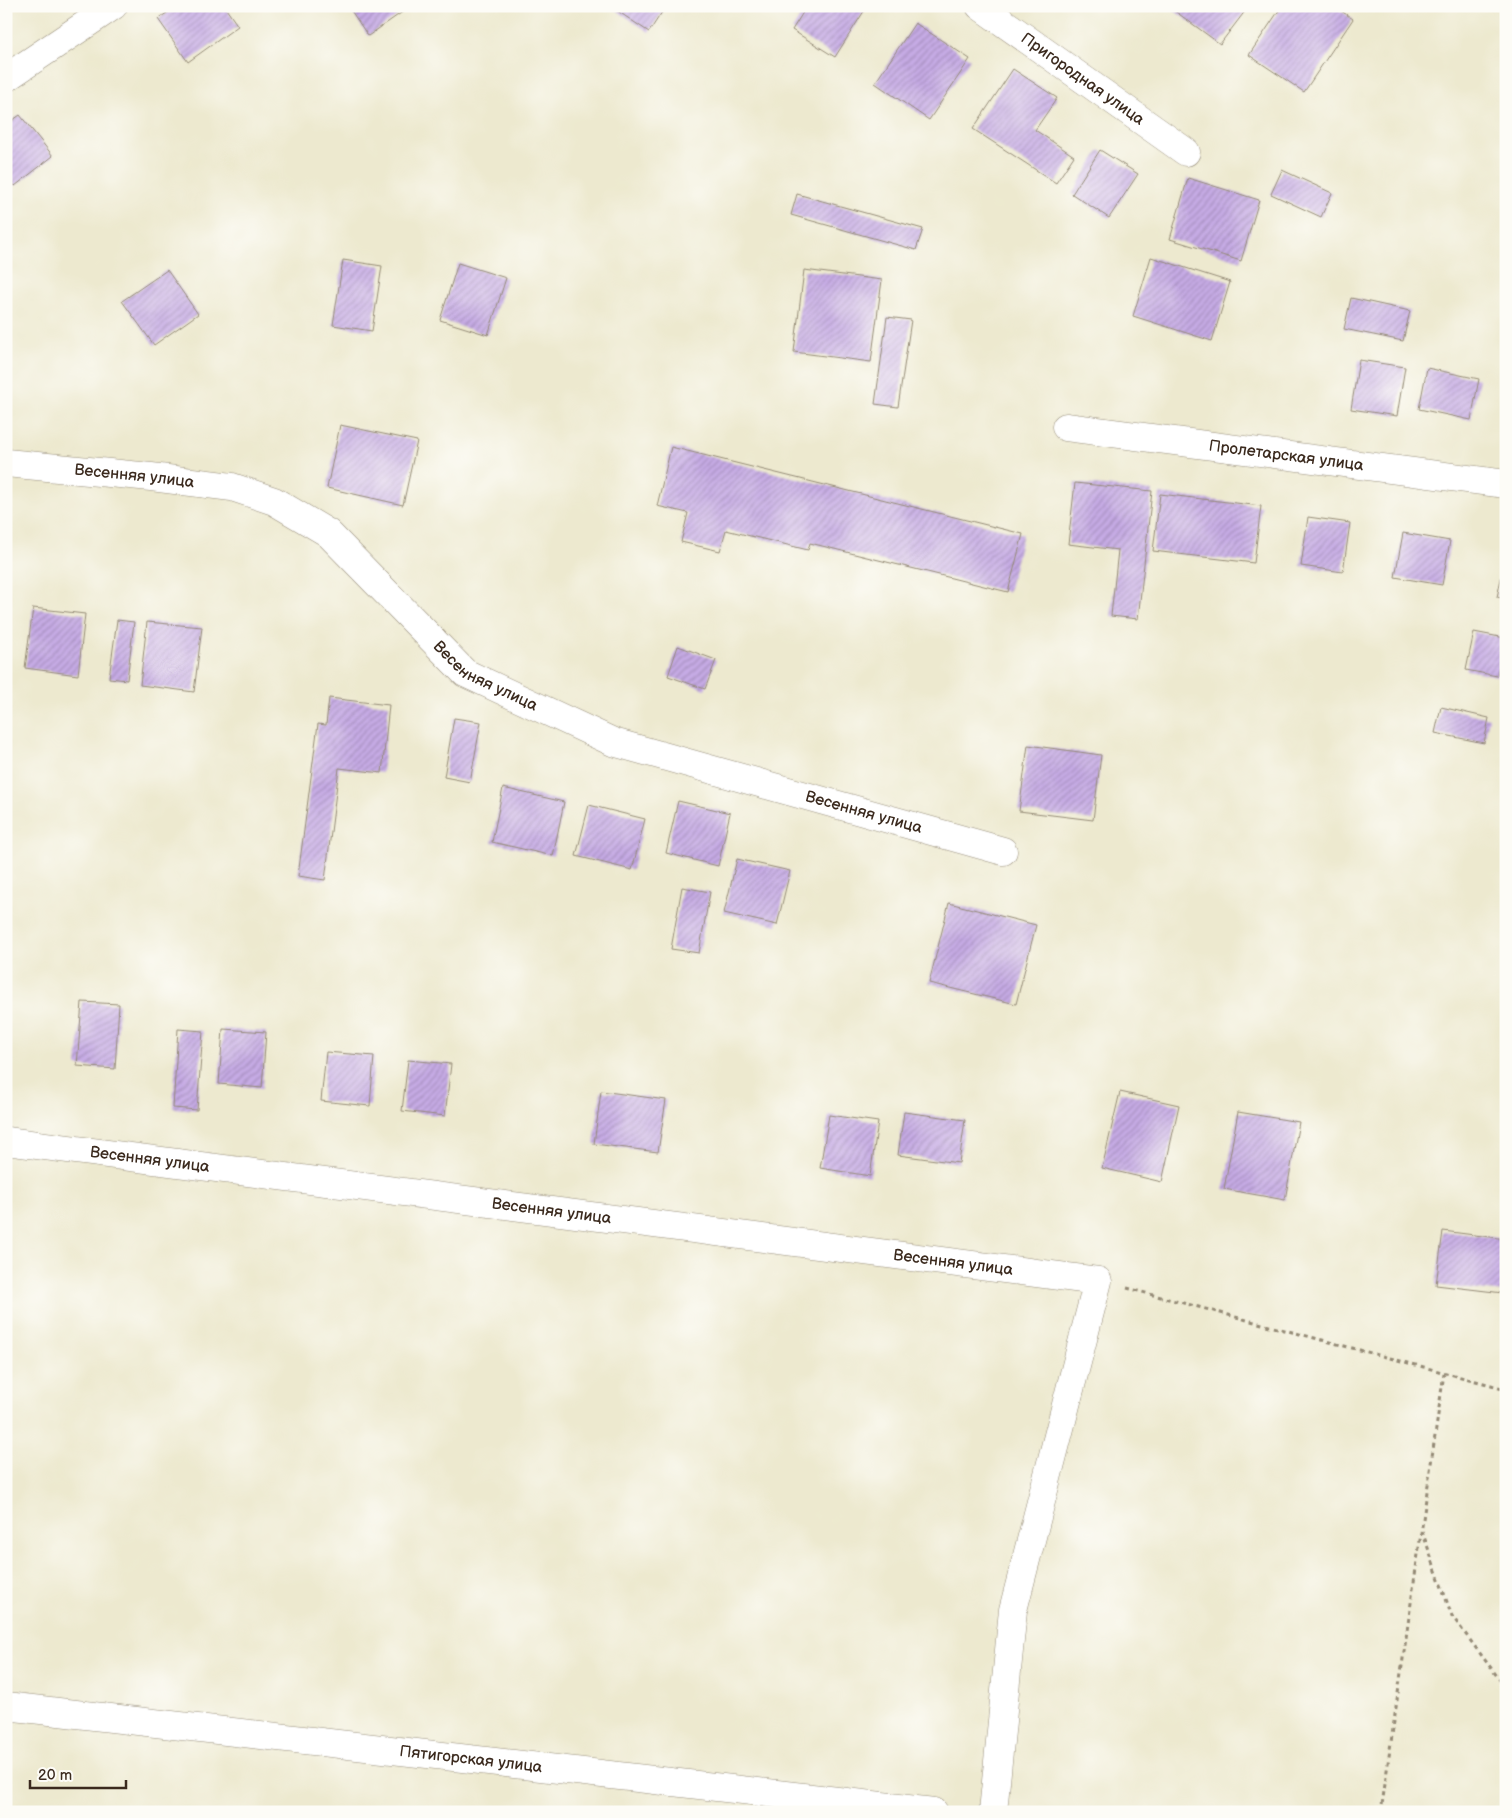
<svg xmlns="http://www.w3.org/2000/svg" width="1512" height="1818" font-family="'Balsamiq Sans',sans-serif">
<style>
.building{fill:url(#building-hatch)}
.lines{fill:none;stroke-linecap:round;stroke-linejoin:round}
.minor-casing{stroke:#948a76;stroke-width:29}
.path{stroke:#948a76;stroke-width:3;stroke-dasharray:4 4;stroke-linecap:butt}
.minor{stroke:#fff;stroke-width:28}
.labels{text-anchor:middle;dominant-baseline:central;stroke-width:4;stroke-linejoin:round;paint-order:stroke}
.street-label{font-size:16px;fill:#3b2a1e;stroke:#fdfcf7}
</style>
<defs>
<pattern id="building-hatch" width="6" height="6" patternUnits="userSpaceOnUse" patternTransform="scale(1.25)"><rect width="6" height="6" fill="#c6abe5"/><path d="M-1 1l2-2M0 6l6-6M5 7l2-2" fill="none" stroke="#a28bb9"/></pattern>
</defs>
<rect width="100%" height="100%" fill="#fdfcf7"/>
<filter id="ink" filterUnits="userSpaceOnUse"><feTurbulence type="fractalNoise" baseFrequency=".02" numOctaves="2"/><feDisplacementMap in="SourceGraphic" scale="10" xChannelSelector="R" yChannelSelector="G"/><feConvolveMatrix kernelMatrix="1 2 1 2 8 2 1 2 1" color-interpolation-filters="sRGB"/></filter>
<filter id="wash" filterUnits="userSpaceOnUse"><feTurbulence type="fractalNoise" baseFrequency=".0096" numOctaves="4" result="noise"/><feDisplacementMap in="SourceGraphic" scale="20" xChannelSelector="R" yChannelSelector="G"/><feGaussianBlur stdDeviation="1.12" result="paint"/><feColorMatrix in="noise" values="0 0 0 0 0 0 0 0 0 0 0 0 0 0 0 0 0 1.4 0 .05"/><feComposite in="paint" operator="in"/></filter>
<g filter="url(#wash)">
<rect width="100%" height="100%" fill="#ede9cf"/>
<g id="blocks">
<!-- building -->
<g class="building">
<path d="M177,6H224L238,26L188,62L158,19Z"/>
<path d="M348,6H411L368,36Z"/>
<path d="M610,6H666L649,32Z"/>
<path d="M807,6H863L866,8L835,57L792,30Z"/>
<path d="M1175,6H1249L1220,44L1172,9Z"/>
<path d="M1282,6H1334L1353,19L1304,92L1249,55Z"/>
<path d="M915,23L970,59L929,120L875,83Z"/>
<path d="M1013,69L1057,98L1035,130L1074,156L1056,183L973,129Z"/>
<path d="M20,115L53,156L15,186L6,175V125Z"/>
<path d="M1100,150L1138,174L1109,218L1072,194Z"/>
<path d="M1282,170L1332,193L1321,217L1271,194Z"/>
<path d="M1188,178L1259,200L1241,261L1170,239Z"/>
<path d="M797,194L923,229L916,250L791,215Z"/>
<path d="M1151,257L1230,282L1212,341L1133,316Z"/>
<path d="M343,260L382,266L372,331L333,325Z"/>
<path d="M458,263L506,278L488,335L440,320Z"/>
<path d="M167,270L198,314L154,345L122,301Z"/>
<path d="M804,270L882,280L871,362L794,352Z"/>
<path d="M1351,298L1410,311L1403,341L1344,329Z"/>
<path d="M887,317L911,320L898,407L875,404Z"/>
<path d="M1359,360L1405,367L1397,416L1351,409Z"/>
<path d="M1427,368L1479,379L1471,420L1419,409Z"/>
<path d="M340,425L417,441L403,505L327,488Z"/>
<path d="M671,447L1023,534L1008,592L810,543L808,550L726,530L720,551L681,542L688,513L657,506Z"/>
<path d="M1075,483L1152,491L1138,619L1111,616L1118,550L1068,544Z"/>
<path d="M1160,494L1261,506L1254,563L1153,551Z"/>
<path d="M1308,517L1350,523L1343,572L1301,566Z"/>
<path d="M1403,533L1450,541L1442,585L1395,577Z"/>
<path d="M1505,561H1506V599L1497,597Z"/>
<path d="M33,608L85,614L78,675L25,668Z"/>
<path d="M117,620L134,622L127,680L109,678Z"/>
<path d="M147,622L202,627L194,692L140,685Z"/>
<path d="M1474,632L1505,638L1497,676L1466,670Z"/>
<path d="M678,646L716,660L705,689L668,676Z"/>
<path d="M329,698L389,705L382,773L339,768L325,880L298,876L318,724L326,725Z"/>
<path d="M1441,707L1489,718L1484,743L1435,733Z"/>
<path d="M454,718L481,722L470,782L444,777Z"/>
<path d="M1028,745L1101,755L1093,820L1019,811Z"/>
<path d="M503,788L564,802L553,856L492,842Z"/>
<path d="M678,801L730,813L718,866L666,853Z"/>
<path d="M589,805L645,819L632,870L576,856Z"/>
<path d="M737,859L790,871L777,925L724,913Z"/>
<path d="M682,887L710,892L699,953L671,949Z"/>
<path d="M949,903L1036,925L1016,1004L929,983Z"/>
<path d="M82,1002L119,1004L115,1069L77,1066Z"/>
<path d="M178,1029L203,1031L197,1110L173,1108Z"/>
<path d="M223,1029L266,1032L262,1088L219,1084Z"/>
<path d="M326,1052L374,1056L370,1106L321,1101Z"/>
<path d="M408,1060L451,1064L445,1116L402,1111Z"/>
<path d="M601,1091L666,1100L658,1152L594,1144Z"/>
<path d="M1120,1092L1179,1105L1162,1182L1102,1168Z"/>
<path d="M904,1112L965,1120L959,1163L898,1155Z"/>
<path d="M1238,1112L1299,1122L1285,1200L1224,1189Z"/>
<path d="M829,1115L878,1122L870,1176L820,1168Z"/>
<path d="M1443,1231L1506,1239V1274L1503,1293L1436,1285Z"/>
</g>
</g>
</g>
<g filter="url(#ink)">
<use href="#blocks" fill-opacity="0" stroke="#948a76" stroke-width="1"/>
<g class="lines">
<!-- minor casing -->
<g class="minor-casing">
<g id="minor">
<path id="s1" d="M980,6L1186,152"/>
<path d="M6,78L113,6"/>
<path id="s2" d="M1066,427L1506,484"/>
<path id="s3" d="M6,463L151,477L232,487L274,501L328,533L465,673L613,742L1003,851"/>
<path id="s4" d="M6,1141L1098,1281L1013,1610L993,1812"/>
<path id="s5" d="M6,1706L934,1812"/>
</g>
</g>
<!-- path -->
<g class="path">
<path d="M1127,1288L1506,1389"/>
<path d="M1422,1531L1452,1616L1506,1688"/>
<path d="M1381,1812L1444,1373"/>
</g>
<!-- minor -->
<use href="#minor" class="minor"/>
</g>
</g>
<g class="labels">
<!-- street labels -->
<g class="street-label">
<text stroke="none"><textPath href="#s1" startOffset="126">Пригородная улица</textPath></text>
<text stroke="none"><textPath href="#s2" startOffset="222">Пролетарская улица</textPath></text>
<text stroke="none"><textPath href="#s3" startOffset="129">Весенняя улица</textPath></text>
<text stroke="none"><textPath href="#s3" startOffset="549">Весенняя улица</textPath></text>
<text stroke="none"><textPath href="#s3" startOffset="954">Весенняя улица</textPath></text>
<text stroke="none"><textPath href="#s4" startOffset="145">Весенняя улица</textPath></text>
<text stroke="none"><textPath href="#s4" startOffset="550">Весенняя улица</textPath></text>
<text stroke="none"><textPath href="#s4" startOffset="955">Весенняя улица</textPath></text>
<text stroke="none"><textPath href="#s5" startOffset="468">Пятигорская улица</textPath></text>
</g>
</g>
<!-- margin -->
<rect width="1512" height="1818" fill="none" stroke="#fdfcf7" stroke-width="25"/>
<!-- scale -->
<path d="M30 1780v8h96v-8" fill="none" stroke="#3b2a1e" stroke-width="2.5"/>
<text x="38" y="1780" font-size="15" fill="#3b2a1e" stroke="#fdfcf7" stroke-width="4" paint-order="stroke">20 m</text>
</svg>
